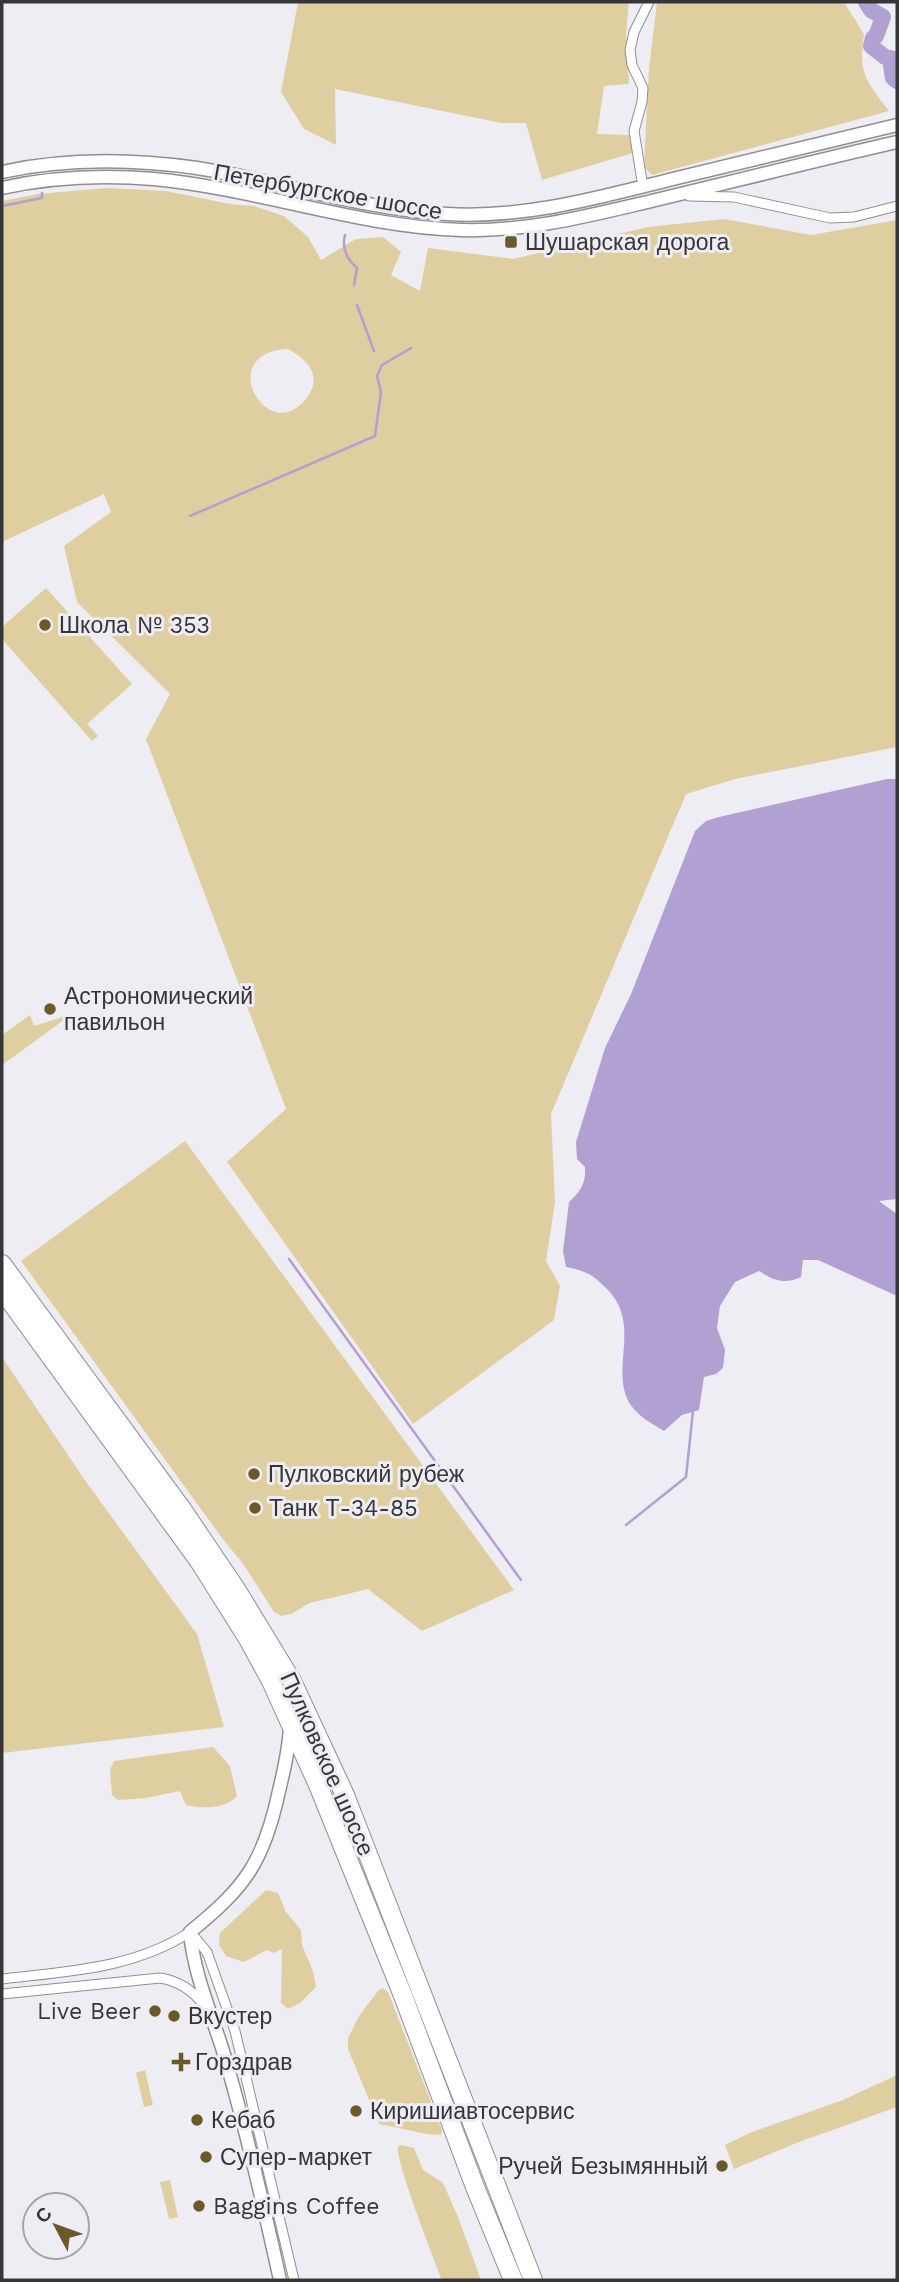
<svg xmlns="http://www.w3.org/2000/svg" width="899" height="2282" font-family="'Work Sans',sans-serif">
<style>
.green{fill:#dfce9f;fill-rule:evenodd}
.water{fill:#b1a0d2}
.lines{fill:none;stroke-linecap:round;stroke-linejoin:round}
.stream{stroke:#b1a0d2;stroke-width:2.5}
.river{stroke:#b1a0d2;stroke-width:16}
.street-casing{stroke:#908e95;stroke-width:11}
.secondary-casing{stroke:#908e95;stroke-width:15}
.highway-casing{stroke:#908e95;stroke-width:20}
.street{stroke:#fff;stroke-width:9}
.secondary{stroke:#fff;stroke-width:12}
.highway{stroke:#fff;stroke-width:18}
.poi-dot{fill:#6b5927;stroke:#efedf4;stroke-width:2.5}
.labels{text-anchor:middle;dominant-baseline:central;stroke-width:6;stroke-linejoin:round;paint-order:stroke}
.street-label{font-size:23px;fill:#363638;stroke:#efedf4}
.poi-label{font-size:23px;fill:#363638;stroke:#efedf4;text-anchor:start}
</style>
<rect width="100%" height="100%" fill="#efedf4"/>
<!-- green -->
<g class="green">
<path d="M298,2H629L626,33L629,84L604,86L597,134L630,135L633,153L542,180L526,123H501L335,89L336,145L304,129L281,92Z"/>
<path d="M657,2H844L864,34C858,74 866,80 889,111L652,175L644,167L649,68Z"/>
<path d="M107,188L166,191L230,204L254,206L284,216L308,237L321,260L356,239L383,237L401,252L391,275L420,291L428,248L513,259L648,227L724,219L811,235L897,220V747L735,779L686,794L551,1114L555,1202L546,1261L560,1286L554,1320L413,1424L227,1162L286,1109L146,739L170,694L77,602L64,546L111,512L104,494L2,542V201L38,194ZM288,349C309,360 324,378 305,400C266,446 214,352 288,349Z"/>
<path d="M46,588L132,684L87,724L98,736L92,741L2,639V627Z"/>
<path d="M72,1014L2,1065V1035L30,1015L34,1026Z"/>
<path d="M185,1141L514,1590L422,1631L368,1589L310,1603L291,1614L281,1616L274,1612L244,1565L222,1538L21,1261Z"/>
<path d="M2,1357L84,1479L197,1634L224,1727L2,1753Z"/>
<path d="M213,1747L230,1766L237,1796C226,1809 202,1809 186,1805L180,1791L146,1798L118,1800L112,1795L110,1770L114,1761Z"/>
<path d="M266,1890L278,1893L286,1912L301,1930L302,1945L313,1971L316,1987L300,2003L288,2009L281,2003L282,1949L274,1953L267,1950L244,1962L226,1956L219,1945L220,1933Z"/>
<path d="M382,1988L388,1992L442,2130L441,2135L427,2134L379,2124L348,2049V2038L359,2016L378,1991Z"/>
<path d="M145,2070L153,2105L144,2107L136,2073Z"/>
<path d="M897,2075V2107L799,2142L734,2169L725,2145L752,2132L843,2100Z"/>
<path d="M401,2145L414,2148L423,2170L443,2183L458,2217L481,2280H442C435,2262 394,2158 398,2146Z"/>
<path d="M170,2180L178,2217L169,2219L160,2182Z"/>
</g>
<!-- water -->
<path class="water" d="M887,779H897V1199L879,1201L897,1214V1296L818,1260H803L801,1277C785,1285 773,1280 759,1271L735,1282L720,1306L717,1328L725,1350L723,1368L716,1374L704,1377L699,1410L682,1415L664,1431C651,1423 639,1417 630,1404C609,1369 642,1326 608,1290C593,1275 587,1271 566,1267L563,1251L569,1202C581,1191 586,1183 585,1167L577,1159L576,1142L605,1048L631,994L695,831L706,821L719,817Z"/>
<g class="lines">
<!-- stream -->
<g class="stream">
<path d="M2,206L42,198V193"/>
<path d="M345,235C341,249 347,259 357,268L354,285"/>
<path d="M357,305L374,351"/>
<path d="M190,516L375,436L381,392L377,376L382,365L411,348"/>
<path d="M289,1259L521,1580"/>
<path d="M626,1525L686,1477L693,1411"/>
</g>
<!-- river -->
<path class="river" d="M866,2L871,10L883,17L876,36L873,38L871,46L885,57L895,59L891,66L893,78L897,81"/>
<!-- street casing -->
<g class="street-casing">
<g id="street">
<path d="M643,187L634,131L642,102L643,88L632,65L630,50L634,32L649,2"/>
<path d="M689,196L734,197L830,218L854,217L897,206"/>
<path d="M2,1979C68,1971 133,1969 190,1932L207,1952L235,2031L294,2280"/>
<path d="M2,1994L160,1978C179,1981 194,1991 205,2007"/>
</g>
</g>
<!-- secondary casing -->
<g class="secondary-casing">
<g id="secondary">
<path d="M2,172C65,158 133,159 197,168C280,181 361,209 447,214C526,219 604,196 681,177C753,160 825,142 897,125"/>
<path d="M2,188C51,177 104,175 154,179C258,189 358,227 462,230C530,232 595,214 660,199C739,180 818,160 897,142"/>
<path d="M280,2280C264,2207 247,2133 226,2061C214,2019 194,1977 190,1932C246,1887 264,1861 279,1791C284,1770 289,1749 290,1727"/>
</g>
</g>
<!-- highway casing -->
<g class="highway-casing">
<g id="highway">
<path d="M2,1264L182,1509L236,1589L292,1681L345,1795L533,2280"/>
<path d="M2,1290L199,1561L248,1639L271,1681L318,1785L402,1993L475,2187L513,2280"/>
</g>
</g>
<!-- street -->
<use href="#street" class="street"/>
<!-- secondary -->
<use href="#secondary" class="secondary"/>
<!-- highway -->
<use href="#highway" class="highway"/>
</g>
<!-- markers -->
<g class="poi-dot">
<rect x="504" y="235" width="14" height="14" rx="3.5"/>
<circle cx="45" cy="625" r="7"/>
<circle cx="50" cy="1009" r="7"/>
<circle cx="254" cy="1474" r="7"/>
<circle cx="255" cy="1508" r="7"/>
<circle cx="155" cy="2011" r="7"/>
<circle cx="174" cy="2016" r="7"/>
<path d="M177.5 2051.5h7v7h7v7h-7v7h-7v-7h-7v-7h7z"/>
<circle cx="356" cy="2111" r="7"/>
<circle cx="197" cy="2120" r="7"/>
<circle cx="206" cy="2157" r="7"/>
<circle cx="722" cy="2166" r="7"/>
<circle cx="199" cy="2206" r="7"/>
</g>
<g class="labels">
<!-- street labels -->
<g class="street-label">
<text transform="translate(328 192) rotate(10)">Петербургское шоссе</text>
<text transform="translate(327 1764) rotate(66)">Пулковское шоссе</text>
</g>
<!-- poi labels -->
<g class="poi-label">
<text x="525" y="242">Шушарская дорога</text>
<text x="59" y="625">Школа № 353</text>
<text x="64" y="996">Астрономический<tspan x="64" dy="26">павильон</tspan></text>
<text x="268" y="1474">Пулковский рубеж</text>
<text x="269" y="1508">Танк Т-34-85</text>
<text x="141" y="2011" text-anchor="end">Live Beer</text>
<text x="188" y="2016">Вкустер</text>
<text x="195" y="2062">Горздрав</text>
<text x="370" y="2111">Киришиавтосервис</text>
<text x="211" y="2120">Кебаб</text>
<text x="220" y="2157">Супер-маркет</text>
<text x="708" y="2166" text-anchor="end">Ручей Безымянный</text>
<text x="213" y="2206">Baggins Coffee</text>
</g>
</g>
<!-- border -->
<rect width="899" height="2282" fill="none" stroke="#363638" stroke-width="7"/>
<!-- north arrow -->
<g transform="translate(56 2226) rotate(311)"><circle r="33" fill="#efedf4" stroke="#a5a4a9" stroke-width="2"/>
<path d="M0-5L12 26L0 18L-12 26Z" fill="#6b5927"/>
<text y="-10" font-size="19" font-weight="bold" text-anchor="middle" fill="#363638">С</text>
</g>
</svg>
